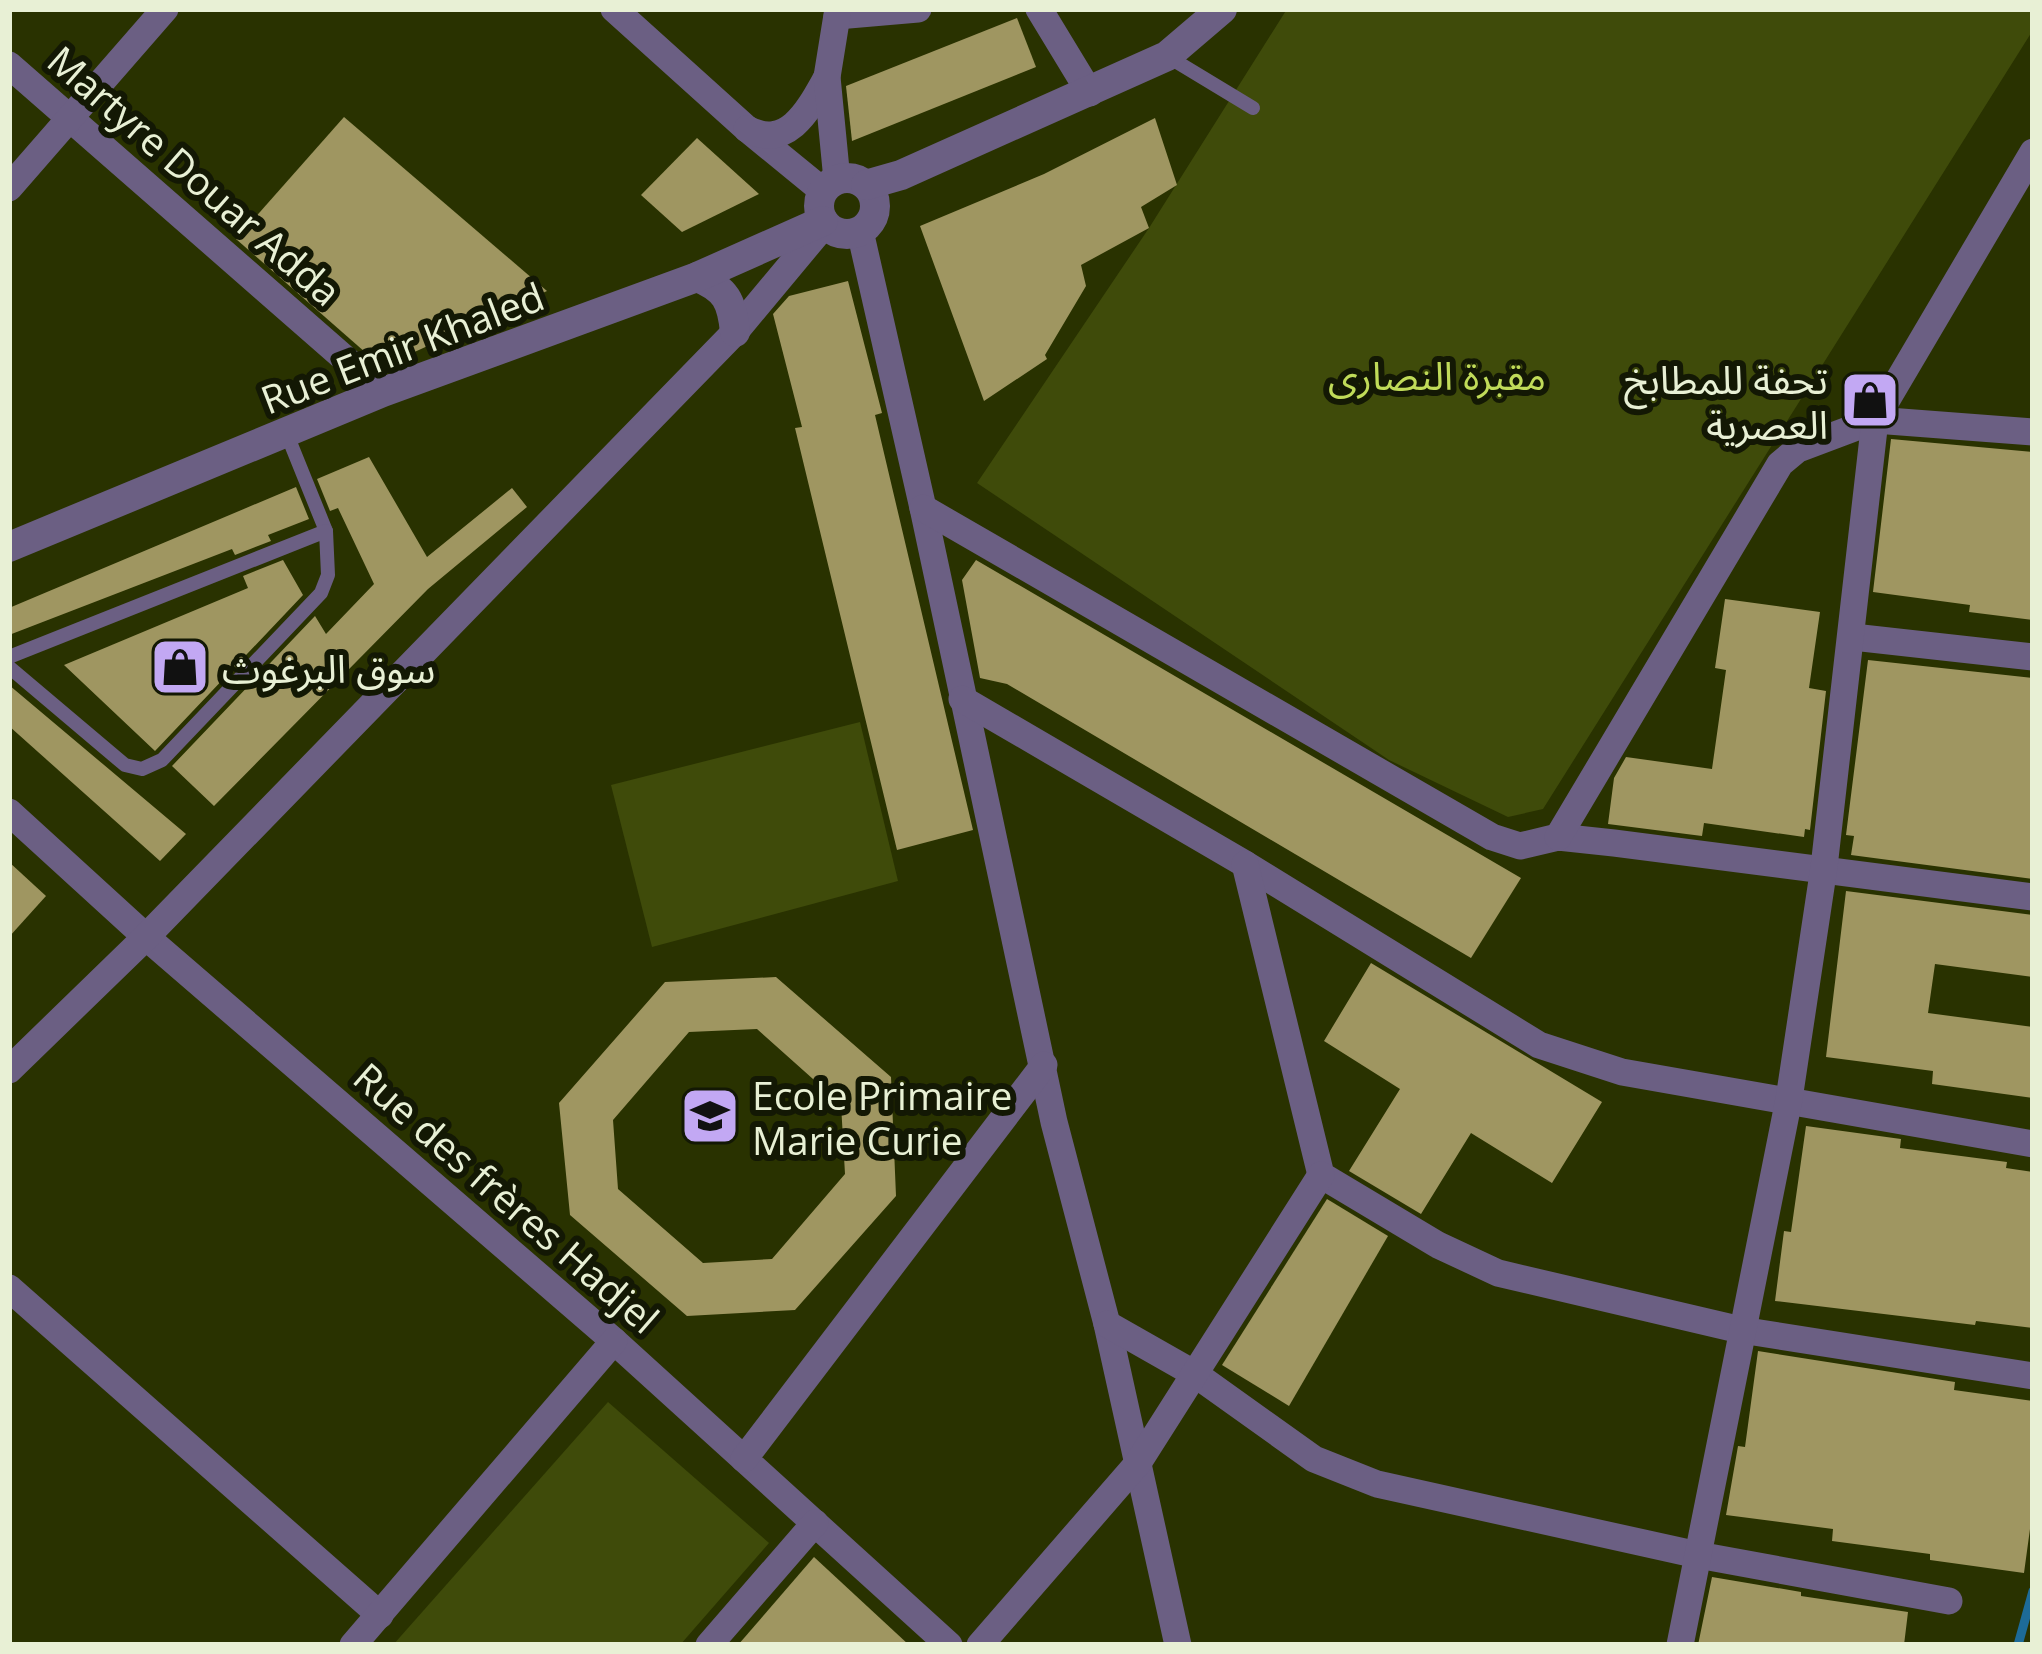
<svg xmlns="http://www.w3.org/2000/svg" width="2042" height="1654" font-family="'Open Sans','Noto Sans Arabic',sans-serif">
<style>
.green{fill:#3f4b0a}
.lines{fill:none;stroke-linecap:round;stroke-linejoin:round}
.stream{stroke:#1d6b98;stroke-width:9}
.building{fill:#9f9661;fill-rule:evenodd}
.service{stroke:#6b5f83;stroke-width:14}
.minor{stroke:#6b5f83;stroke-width:27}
.tertiary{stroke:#6b5f83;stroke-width:30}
.labels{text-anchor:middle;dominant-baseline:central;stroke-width:12;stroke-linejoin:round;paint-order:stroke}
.street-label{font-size:39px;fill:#e8f0d5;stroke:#131804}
.park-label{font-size:39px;fill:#c0db59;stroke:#131804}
.poi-label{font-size:39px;fill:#e8f0d5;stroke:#131804;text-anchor:start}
</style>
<rect width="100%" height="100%" fill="#293200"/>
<!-- green -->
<g class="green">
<path d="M1287,9H2033V30L1543,809L1508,817L1389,760L977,483L1149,228Z"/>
<path d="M860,722L898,881L652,947L611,785Z"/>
<path d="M608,1402L769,1543L680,1645H393Z"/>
</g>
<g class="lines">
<!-- stream -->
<path class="stream" d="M2018,1645L2033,1591"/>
</g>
<!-- building -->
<g class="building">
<path d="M1017,18L1036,67L852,141L846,86Z"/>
<path d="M344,117L547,291L382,367L236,239Z"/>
<path d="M1155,118L1177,185L1141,207L1149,228L1081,265L1086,286L1045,355L1047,359L984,401L920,226L1044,174Z"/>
<path d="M697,138L759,194L682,232L641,195Z"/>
<path d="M848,281L882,413L875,415L973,830L897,850L795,428L802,427L773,314L789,296Z"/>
<path d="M1891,439L2033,452V620L1969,612L1970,605L1873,592Z"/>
<path d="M369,457L427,557L512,488L527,507L428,589L214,806L172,766L315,616L326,634L374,584L338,508L330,511L317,479Z"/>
<path d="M296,487L309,519L268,535L271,541L235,555L232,549L9,635V608Z"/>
<path d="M283,560L303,595L155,751L64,665L248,588L243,576Z"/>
<path d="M976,560L1521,878L1471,958L1007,684L980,678L962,580Z"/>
<path d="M1725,599L1820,612L1809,688L1826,691L1810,830L1805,829L1804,837L1704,823L1702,836L1608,824L1614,778L1626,757L1712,769L1726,670L1715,668Z"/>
<path d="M1868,660L2033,678V879L1851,855L1854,836L1846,835Z"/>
<path d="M9,685L186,834L160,861L9,726Z"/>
<path d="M9,862L46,896L9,937Z"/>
<path d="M1846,891L2033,915V977L1935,964L1928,1013L2033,1027V1098L1932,1084L1933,1071L1826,1057Z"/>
<path d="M1371,963L1602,1102L1552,1183L1471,1133L1421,1214L1349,1171L1400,1089L1324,1041Z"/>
<path d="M776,977L891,1077L896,1196L795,1310L687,1316L570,1215L559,1103L665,982ZM757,1029L841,1104L845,1174L772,1259L703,1263L618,1189L613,1120L689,1032Z"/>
<path d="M1806,1126L1901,1139L1900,1148L2007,1162L2006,1168L2033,1172V1328L1976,1321L1975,1325L1775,1301L1784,1231L1791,1232Z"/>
<path d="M1327,1199L1388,1236L1289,1406L1222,1365Z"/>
<path d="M1758,1351L1955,1382L1954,1390L2033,1401V1507L2024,1573L1930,1560V1554L1832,1541L1833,1529L1726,1515L1738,1446L1745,1447Z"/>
<path d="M814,1557L909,1645H738Z"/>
<path d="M1712,1577L1801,1592V1596L1908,1612L1904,1645H1698Z"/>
</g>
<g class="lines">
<!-- service -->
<g class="service">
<path d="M1167,56L1253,108"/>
<path d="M286,432L326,531"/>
<path d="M9,657L326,531L328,575L321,593L162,760L142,769L125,765L9,667"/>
</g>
<!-- minor -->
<g class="minor">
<path d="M614,9L746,128L823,191"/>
<path d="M1039,9L1090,93"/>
<path d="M837,16L918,9"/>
<path d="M9,65L383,392"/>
<path d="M747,129C789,151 810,107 827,77"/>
<path d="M837,180L827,77L838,9"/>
<path d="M9,188L165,9"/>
<path d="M860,231L923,508L1054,1122L1107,1324L1178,1645"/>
<path d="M923,508L1492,837L1520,846L1558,837L1614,843L2033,897"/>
<path d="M1853,637L2033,657"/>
<path d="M962,699L1245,864L1539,1045L1622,1072L2033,1144"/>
<path d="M9,812L146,937L614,1341L949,1645"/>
<path d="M1558,837L1780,464L1798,449L1875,420L2033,432"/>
<path d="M1245,864L1321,1175L1438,1245L1498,1273L1741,1330L2033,1376"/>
<path d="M9,1070L146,937L735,332L825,224"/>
<path d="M9,1288L380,1615"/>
<path d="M1107,1324L1195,1374L1314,1459L1377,1484L1698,1555L1949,1601"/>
<path d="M744,1459L1044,1065"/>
<path d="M353,1645L614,1341"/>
<path d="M709,1645L815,1523"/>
<path d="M980,1645L1138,1463L1321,1175"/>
<path d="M1680,1645L1789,1099L1824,867L1875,420L2033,152"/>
</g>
<!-- tertiary -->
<g class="tertiary">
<circle cx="847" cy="206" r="28"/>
<path d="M866,185L901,175L1167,56L1222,9"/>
<path d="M697,277C726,289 732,301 735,332"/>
<path d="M9,547L383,392L697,277L823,221"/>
</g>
</g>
<!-- icons -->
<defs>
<g id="shop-square" transform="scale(3)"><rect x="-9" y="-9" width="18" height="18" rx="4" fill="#c2a8f3" stroke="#131804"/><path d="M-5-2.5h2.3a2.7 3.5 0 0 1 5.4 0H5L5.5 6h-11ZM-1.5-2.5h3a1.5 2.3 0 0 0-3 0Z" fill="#111"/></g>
<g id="school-square" transform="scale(3)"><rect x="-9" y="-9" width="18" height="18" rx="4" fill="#c2a8f3" stroke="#131804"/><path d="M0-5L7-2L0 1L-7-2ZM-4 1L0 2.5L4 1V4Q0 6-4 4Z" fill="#111"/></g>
</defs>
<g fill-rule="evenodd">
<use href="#shop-square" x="1870" y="400"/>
<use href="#shop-square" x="180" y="667"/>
<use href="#school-square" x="710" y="1116"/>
</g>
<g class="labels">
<!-- street labels -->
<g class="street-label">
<text transform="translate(195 175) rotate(41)">Martyre Douar Adda</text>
<text transform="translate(402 347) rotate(-21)">Rue Emir Khaled</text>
<text transform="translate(507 1197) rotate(41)">Rue des frères Hadjel</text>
</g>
<!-- park labels -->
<g class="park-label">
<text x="1437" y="374">مقبرة النصارى</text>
</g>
<!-- poi labels -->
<g class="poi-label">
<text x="1828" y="378" text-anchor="end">تحفة للمطابخ<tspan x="1828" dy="45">العصرية</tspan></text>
<text x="222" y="667">سوق البرغوث</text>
<text x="752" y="1094">Ecole Primaire<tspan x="752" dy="45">Marie Curie</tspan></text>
</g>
</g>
<!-- border -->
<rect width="2042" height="1654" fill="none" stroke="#e8f0d5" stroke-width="24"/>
</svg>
